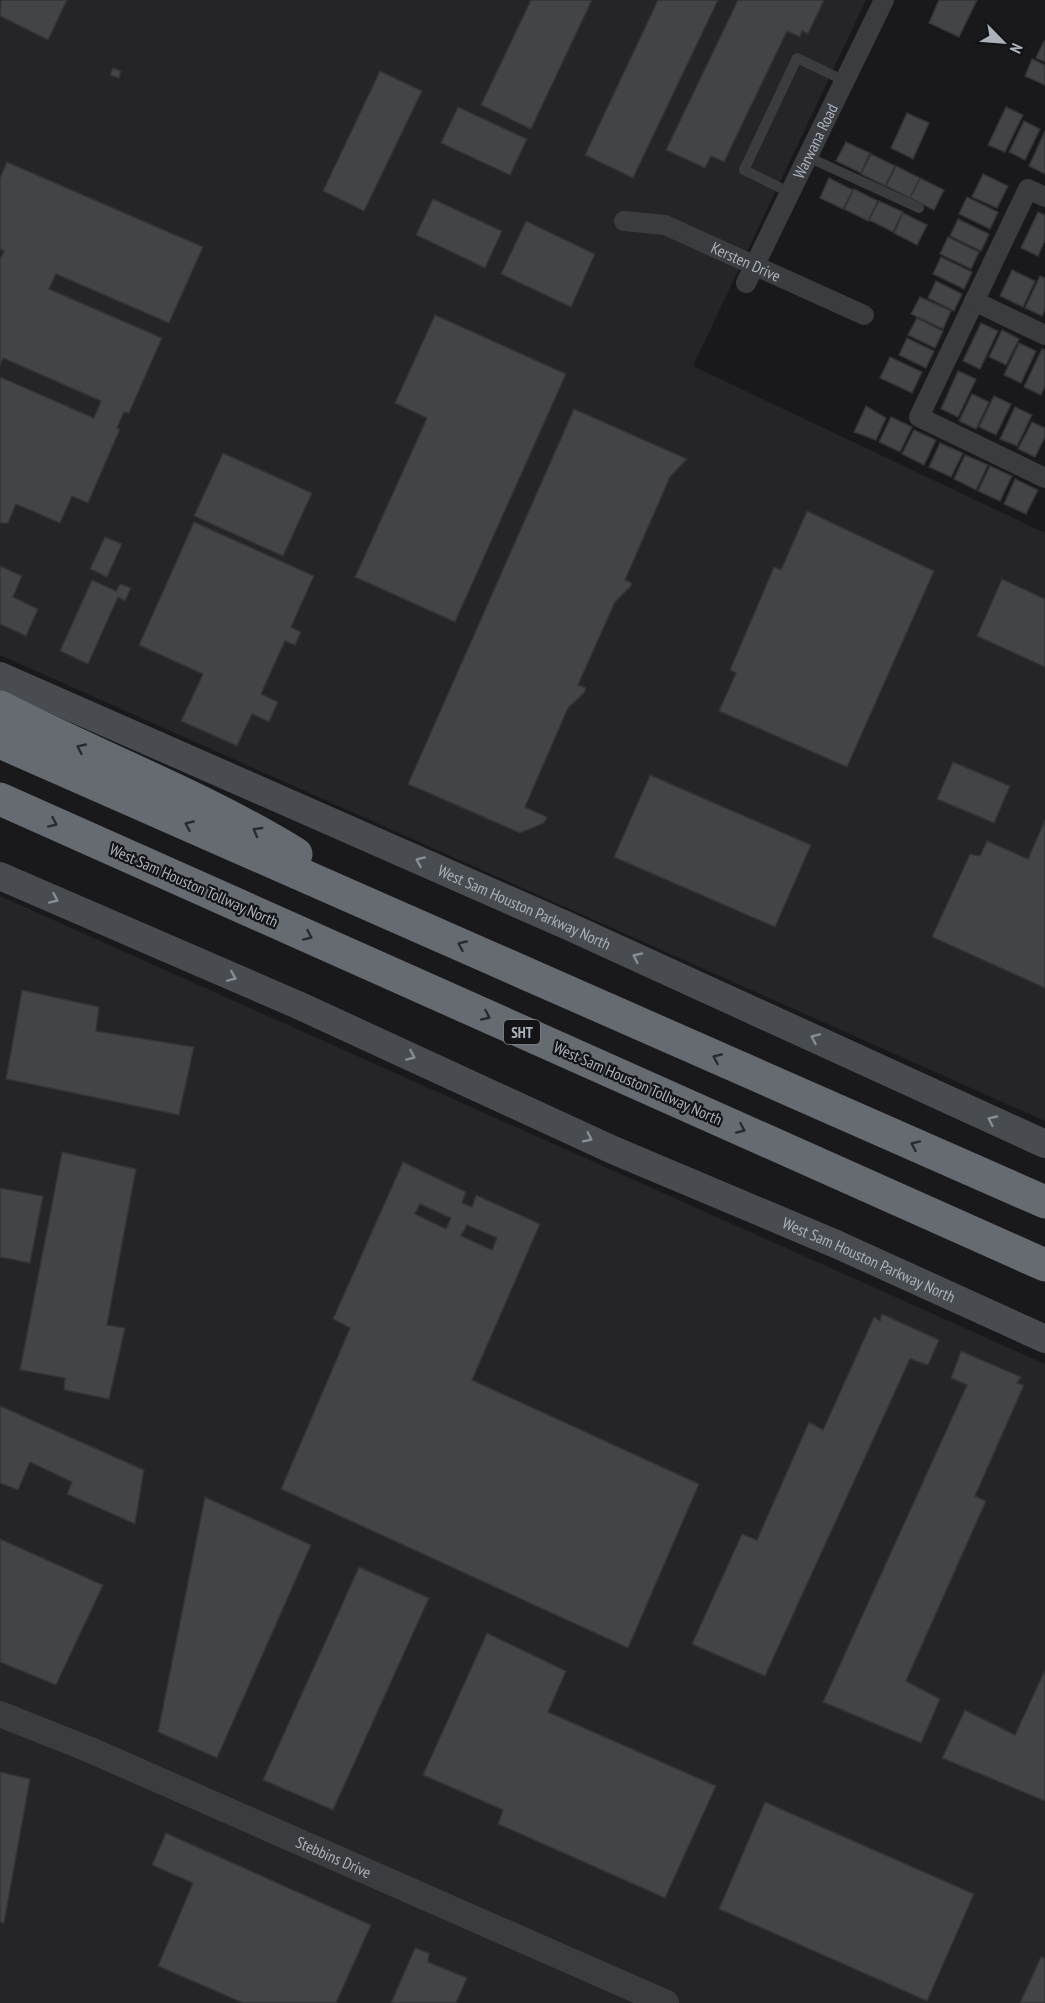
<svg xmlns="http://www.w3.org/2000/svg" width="1045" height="2003" font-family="'PT Sans Narrow',sans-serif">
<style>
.built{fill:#252528}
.building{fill:#434448;stroke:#333337;stroke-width:1.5;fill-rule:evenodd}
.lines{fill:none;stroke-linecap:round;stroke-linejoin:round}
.service{stroke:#3a3c40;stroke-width:10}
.minor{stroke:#3a3c40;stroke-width:20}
.tertiary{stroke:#3a3c40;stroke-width:26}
.secondary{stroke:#484b50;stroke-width:28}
.motorway{stroke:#666a71;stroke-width:33}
.oneway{stroke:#282a2d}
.oneway2{stroke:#888e96}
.labels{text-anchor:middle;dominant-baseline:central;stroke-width:4.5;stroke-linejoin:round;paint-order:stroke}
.shield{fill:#141416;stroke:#7e838a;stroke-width:1.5}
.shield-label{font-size:15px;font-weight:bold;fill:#abb2bb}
.street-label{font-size:16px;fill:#abb2bb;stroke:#141416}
</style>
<rect width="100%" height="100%" fill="#19191b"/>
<!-- built -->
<g class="built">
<path d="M0,0H866L693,366L1045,533V1121L0,655Z"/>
<path d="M0,896L1045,1364V2003H0Z"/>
</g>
<!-- building -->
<g class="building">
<path d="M1,0H67L48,40L0,16Z"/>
<path d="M531,0H592L531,129L481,105Z"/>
<path d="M658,0H718L633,178L585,155Z"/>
<path d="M738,0H824L808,34L802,31L800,37L787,31L724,162L711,156L705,168L666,150Z"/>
<path d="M939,0H977L959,37L929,23Z"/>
<path d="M1044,41L1045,42V62L1036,58Z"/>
<path d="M1032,59L1045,65V85L1025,76Z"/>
<path d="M113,68L121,71L119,78L110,75Z"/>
<path d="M380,71L422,91L364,211L323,191Z"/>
<path d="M458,107L527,139L510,175L441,143Z"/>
<path d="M1006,107L1023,115L1005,152L988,145Z"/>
<path d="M907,113L929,123L913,159L891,148Z"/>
<path d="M1024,121L1040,129L1025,160L1009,152Z"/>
<path d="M1045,131V174L1029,166Z"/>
<path d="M846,142L870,153L861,173L836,161Z"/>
<path d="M871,154L895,166L885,186L861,174Z"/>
<path d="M7,162L203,247L169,323L56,274L49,289L162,338L129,413L124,412L117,428L120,429L88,503L72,496L60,523L16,504L8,523H0V377L94,418L101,401L3,358L0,366V259L4,251L0,249V178Z"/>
<path d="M896,166L920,178L910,198L886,186Z"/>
<path d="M983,174L1008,186L997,208L972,197Z"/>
<path d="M829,178L853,190L843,209L820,198Z"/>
<path d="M920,178L944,190L934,210L910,198Z"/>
<path d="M854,189L878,201L868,221L844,209Z"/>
<path d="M967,197L998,212L990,229L959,214Z"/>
<path d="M433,199L502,231L485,268L416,235Z"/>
<path d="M879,201L903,212L893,232L869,220Z"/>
<path d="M1038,212L1045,215V240L1038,256L1021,248Z"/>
<path d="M903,213L927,225L917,245L894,233Z"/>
<path d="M958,219L989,234L981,251L950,236Z"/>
<path d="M526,221L595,254L571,307L501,274Z"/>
<path d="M948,237L979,252L971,269L940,254Z"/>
<path d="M941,257L972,272L964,289L933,274Z"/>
<path d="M1012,270L1035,281L1023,307L1000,296Z"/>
<path d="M1040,276L1045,278V309L1042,316L1025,308Z"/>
<path d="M936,281L962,294L954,311L928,298Z"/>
<path d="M920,297L951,311L943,329L911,314Z"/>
<path d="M435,315L566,374L455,622L355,577L427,418L395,403Z"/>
<path d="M917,318L943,331L935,348L908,335Z"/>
<path d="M981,323L998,331L980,369L963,361Z"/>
<path d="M1002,330L1019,339L1006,365L989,357Z"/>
<path d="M907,338L934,351L926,368L899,355Z"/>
<path d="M1019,343L1036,351L1021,383L1004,375Z"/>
<path d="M1042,349L1045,350V386L1041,395L1024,387Z"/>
<path d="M890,357L922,372L912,393L880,378Z"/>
<path d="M958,371L976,379L958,417L941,409Z"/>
<path d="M972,394L989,402L976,429L959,421Z"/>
<path d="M994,396L1011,404L996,435L979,427Z"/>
<path d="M866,406L886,418L876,440L854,432Z"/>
<path d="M1015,407L1032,415L1017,446L1000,439Z"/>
<path d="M574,409L687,459L670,477L625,580L632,583L630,587L615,602L578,685L586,688L584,693L568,708L525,807L547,817L544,823L520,833L408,784Z"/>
<path d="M891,417L912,427L900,452L879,442Z"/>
<path d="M1032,422L1045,428V437L1035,457L1018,449Z"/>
<path d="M914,430L936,440L924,465L902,454Z"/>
<path d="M940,443L963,453L951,477L929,467Z"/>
<path d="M223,453L312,493L283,556L194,516Z"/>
<path d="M965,455L988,465L976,490L954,479Z"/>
<path d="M990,466L1012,476L1000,501L978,491Z"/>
<path d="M1015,479L1038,490L1026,514L1004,504Z"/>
<path d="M807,511L934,571L847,767L719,711L736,673L730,670L774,567L781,570Z"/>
<path d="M194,522L314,576L291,627L301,632L295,645L285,641L261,694L278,702L269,722L252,714L237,746L181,721L203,674L139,645Z"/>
<path d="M105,537L122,544L107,577L90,569Z"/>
<path d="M0,566L22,576L13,597L38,609L26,636L0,624Z"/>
<path d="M1002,579L1045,599V667L977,636Z"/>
<path d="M92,580L116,591L120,584L131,588L125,601L118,597L88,664L60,651Z"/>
<path d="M953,762L1010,786L994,823L937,799Z"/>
<path d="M650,775L811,845L775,927L614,857Z"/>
<path d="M1045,820V988L932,937L970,854L980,856L987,841L1028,859Z"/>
<path d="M22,990L99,1007L96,1031L194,1047L179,1115L6,1079Z"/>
<path d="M62,1152L136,1169L107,1325L125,1328L109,1399L64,1390L65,1378L20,1370Z"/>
<path d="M403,1162L466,1192L462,1203L472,1207L476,1195L540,1224L472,1380L699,1484L628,1648L281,1489L350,1328L333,1319ZM420,1204L451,1218L446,1229L415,1214ZM467,1225L497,1238L492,1250L461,1236Z"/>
<path d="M0,1188L43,1196L30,1263L0,1257Z"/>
<path d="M882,1314L939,1340L928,1365L910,1359L765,1676L692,1644L742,1534L757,1540L809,1422L823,1430L874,1317L880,1321Z"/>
<path d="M961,1351L1021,1377L1017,1383L1024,1385L975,1496L986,1501L906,1681L940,1699L921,1743L823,1702L967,1385L951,1378Z"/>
<path d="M0,1406L144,1470L135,1524L67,1494L72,1482L30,1462L18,1490L0,1483Z"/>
<path d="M205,1497L311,1545L217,1758L158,1732Z"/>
<path d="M0,1539L103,1585L56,1685L0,1662Z"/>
<path d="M359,1567L429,1598L333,1810L263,1780Z"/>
<path d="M487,1633L566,1671L548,1712L716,1786L665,1898L498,1824L503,1810L423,1775Z"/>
<path d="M1045,1670V1801L942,1758L965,1710L1015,1735Z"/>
<path d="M0,1772L30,1779L4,1923L0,1922Z"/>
<path d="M765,1802L974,1894L927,2001L719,1909Z"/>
<path d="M166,1833L371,1925L336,2003H243L158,1966L193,1883L152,1865Z"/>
<path d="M415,1948L429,1953L428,1962L467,1978L456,2003H391Z"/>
<path d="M1041,1957L1045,1959V2003H1020Z"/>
</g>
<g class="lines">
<!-- service -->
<g class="service">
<path d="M808,157L919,208"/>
<path d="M791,193L744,170L797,58L845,81"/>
</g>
<!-- minor -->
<g class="minor">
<path d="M1045,197L1028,189L919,417L1045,478"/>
<path id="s1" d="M624,221L665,225L864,315"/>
<path id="s2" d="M746,283L884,0"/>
<path d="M974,301L1045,335"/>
</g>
<!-- tertiary -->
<path class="tertiary" id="s3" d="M0,1714L88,1749L666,2003"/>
<!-- secondary -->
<g class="secondary">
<path id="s4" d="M0,676L568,926L1045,1144"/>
<path id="s5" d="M0,876L298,1005L613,1150L836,1244L1045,1339"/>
</g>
<!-- motorway -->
<g class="motorway">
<path d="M0,707C97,757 202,796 296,854"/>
<path d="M0,742L1045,1202"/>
<path d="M0,799L1045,1265"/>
</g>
</g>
<!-- one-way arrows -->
<defs><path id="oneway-chevron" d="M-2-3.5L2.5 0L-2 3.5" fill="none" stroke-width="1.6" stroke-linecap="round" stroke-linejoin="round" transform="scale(1.5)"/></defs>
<g class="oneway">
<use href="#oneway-chevron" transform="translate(81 748) rotate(-155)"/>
<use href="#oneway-chevron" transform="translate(53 823) rotate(24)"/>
<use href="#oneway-chevron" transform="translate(189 825) rotate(-156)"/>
<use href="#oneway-chevron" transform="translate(257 831) rotate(-150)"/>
<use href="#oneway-chevron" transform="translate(308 936) rotate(24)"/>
<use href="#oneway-chevron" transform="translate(462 945) rotate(-156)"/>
<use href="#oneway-chevron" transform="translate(486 1016) rotate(24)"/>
<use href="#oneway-chevron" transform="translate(717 1058) rotate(-156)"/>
<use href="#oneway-chevron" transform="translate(741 1129) rotate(24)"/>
<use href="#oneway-chevron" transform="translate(915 1145) rotate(-156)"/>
</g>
<g class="oneway2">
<use href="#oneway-chevron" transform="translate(420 861) rotate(-156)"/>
<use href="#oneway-chevron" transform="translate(54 899) rotate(24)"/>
<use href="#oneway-chevron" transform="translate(637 957) rotate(-155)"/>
<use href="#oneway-chevron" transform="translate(232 977) rotate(23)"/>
<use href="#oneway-chevron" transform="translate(815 1038) rotate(-156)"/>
<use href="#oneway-chevron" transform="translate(411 1056) rotate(24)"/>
<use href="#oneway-chevron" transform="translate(992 1120) rotate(-155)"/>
<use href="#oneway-chevron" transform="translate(588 1138) rotate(26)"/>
</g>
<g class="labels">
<!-- shield labels -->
<rect class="shield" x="504" y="1020" width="36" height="24" rx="4.5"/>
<g class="shield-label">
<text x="522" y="1032">SHT</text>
</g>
<!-- street labels -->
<g class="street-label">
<text stroke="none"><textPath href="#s2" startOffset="158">Warwana Road</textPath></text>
<text stroke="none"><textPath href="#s1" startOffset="130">Kersten Drive</textPath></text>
<text transform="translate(194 885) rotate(24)">West Sam Houston Tollway North</text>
<text stroke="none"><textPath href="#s4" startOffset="573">West Sam Houston Parkway North</textPath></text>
<text transform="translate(638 1083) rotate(24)">West Sam Houston Tollway North</text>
<text stroke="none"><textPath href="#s5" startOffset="950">West Sam Houston Parkway North</textPath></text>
<text stroke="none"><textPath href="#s3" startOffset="363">Stebbins Drive</textPath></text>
</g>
</g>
<!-- north arrow -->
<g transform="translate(1003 42) rotate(115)" stroke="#141416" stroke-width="4.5" paint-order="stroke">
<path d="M0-4.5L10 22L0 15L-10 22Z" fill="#abb2bb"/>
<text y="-9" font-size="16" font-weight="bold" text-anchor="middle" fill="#abb2bb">N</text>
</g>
</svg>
